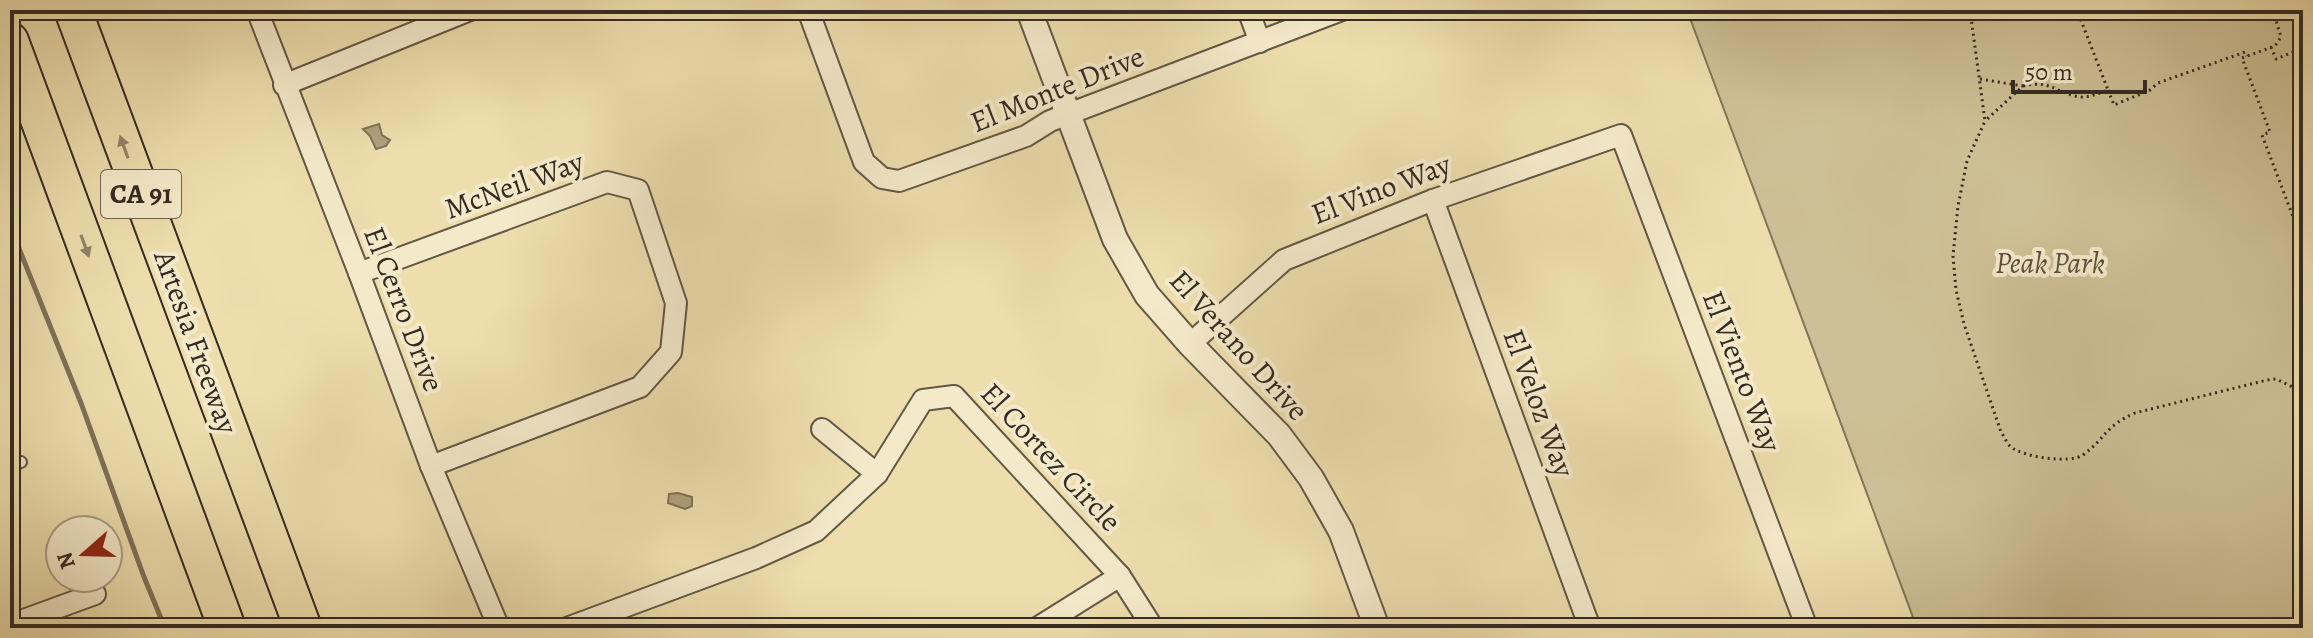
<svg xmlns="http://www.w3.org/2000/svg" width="2313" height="638" font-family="Alegreya,serif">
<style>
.green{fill:#cec096;stroke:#81765c;stroke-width:2}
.water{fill:#afa17e;stroke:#7e7259;stroke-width:2}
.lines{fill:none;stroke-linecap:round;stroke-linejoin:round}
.stream{stroke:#7e7259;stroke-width:5}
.service-casing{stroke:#625845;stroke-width:14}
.minor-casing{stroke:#625845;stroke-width:24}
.tertiary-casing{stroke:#625845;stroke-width:28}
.motorway-casing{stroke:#342b22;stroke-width:40}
.path{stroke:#342b22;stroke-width:3;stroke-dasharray:2 4;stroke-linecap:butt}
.service{stroke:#f4eaca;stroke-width:10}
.minor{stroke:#f4eaca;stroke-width:20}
.tertiary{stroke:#f4eaca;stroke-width:24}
.motorway{stroke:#eedeae;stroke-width:36}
.oneway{fill:#918468}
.labels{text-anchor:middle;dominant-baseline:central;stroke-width:8;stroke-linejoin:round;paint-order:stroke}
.shield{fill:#f4eaca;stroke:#6e6454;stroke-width:2}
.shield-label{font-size:28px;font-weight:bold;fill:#342b22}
.street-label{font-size:30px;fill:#342b22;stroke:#f4eaca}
.park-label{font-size:30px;font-style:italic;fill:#5a503f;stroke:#f4eaca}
</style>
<rect width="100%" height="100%" fill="#eedeae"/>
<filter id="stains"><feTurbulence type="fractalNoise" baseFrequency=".0025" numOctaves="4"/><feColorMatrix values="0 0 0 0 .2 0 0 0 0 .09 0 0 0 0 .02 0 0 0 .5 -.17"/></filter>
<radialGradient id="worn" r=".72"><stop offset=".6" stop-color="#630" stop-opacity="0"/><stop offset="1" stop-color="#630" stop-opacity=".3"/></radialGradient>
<!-- green -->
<path class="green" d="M1687,10H2303V628H1917Z"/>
<!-- water -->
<g class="water">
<path d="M379,124L382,135L390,140L386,146L376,149L370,136L363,129Z"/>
<path d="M678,493L692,497V506L685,509L668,503L669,494Z"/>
</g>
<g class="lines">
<!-- stream -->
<path class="stream" d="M10,226L81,403L144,577L165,628"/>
<!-- service casing -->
<g class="service-casing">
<path id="service" d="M10,467L21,462"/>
</g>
<!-- minor casing -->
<g class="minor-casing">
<g id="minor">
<path d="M257,10L359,273L431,466L499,628"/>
<path d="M808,10L864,162L882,178L899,181L1026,136L1050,121L1342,10"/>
<path d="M1248,10L1260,42"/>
<path d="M284,85L470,10"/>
<path d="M1433,200L1590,628"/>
<path d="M359,273L607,182L638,190L676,303L671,352L640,387L431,466"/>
<path d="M1190,344L1284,260L1433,200L1621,135L1807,628"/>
<path d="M822,429L877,474"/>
<path d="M10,625L95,594"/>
<path d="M567,628L756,558L816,531L877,474L923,400L954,396L1120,576L1153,628"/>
<path d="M1037,628L1120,576"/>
</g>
</g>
<!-- tertiary casing -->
<g class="tertiary-casing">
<path id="tertiary" d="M1029,10L1115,239L1147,295L1190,344L1279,435L1311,478L1341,531L1377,628"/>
</g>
<!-- motorway casing -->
<g class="motorway-casing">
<g id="motorway">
<path d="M73,10L303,628"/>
<path d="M10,41L227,628"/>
</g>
</g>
<!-- path -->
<g class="path">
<path d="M1970,10L1985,121L1967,161L1958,206L1953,256L1956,290L1964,324L2001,432C2004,436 2007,444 2011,447C2023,457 2070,464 2083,455C2105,439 2105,426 2135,413L2267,380L2276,379L2303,392"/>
<path d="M2275,10L2274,14L2281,37L2275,46L2242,58L2270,132L2262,135L2303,243"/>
<path d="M2271,47L2276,59L2303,48"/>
<path d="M1980,79L2023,86L1985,121"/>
<path d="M2023,86C2048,80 2052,90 2075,96C2086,99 2097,94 2108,90L2077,10"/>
<path d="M2108,90L2114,105L2150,90L2158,83L2245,52L2247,56"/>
<path d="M2296,389L2303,371"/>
</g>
<!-- service -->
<use href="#service" class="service"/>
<!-- minor -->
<use href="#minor" class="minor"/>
<!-- tertiary -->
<use href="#tertiary" class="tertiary"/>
<!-- motorway -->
<use href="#motorway" class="motorway"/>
</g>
<!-- one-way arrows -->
<defs><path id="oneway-solid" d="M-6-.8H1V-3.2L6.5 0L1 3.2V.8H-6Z" transform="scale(2)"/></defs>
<g class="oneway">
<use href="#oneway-solid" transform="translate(124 147) rotate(-110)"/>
<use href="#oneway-solid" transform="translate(85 246) rotate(70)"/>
</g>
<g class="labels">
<!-- shield labels -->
<rect class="shield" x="101" y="170" width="80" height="48" rx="6"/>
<g class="shield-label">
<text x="141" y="194">CA 91</text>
</g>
<!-- street labels -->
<g class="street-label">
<text transform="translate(1057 89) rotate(-22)">El Monte Drive</text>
<text transform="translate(514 185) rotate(-20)">McNeil Way</text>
<text transform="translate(1381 189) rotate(-21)">El Vino Way</text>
<text transform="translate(404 309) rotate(69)">El Cerro Drive</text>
<text transform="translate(196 342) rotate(70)">Artesia Freeway</text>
<text transform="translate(1239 345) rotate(48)">El Verano Drive</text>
<text transform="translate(1742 371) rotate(69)">El Viento Way</text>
<text transform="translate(1539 403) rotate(70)">El Veloz Way</text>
<text transform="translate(1051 457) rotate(47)">El Cortez Circle</text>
</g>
<!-- park labels -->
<g class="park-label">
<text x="2050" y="263">Peak Park</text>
</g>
</g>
<!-- margin -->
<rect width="2313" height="638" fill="none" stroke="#eedeae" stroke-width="40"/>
<rect x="12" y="12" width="2289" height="614" fill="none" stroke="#342b22" stroke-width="4"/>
<rect x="20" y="20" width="2273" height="598" fill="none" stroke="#342b22" stroke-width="2"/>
<!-- north arrow -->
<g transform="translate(84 554) rotate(250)"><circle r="38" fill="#f4eaca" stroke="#a79e87" stroke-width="2"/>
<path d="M0-6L14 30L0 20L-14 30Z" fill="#8f2418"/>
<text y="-12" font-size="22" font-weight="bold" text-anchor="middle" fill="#342b22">N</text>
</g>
<!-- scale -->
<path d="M2013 80v12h132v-12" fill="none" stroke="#342b22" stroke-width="4"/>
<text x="2025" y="80" font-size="24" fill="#342b22" stroke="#f4eaca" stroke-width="6" paint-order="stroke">50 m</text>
<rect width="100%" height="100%" filter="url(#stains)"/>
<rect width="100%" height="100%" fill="url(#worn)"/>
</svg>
